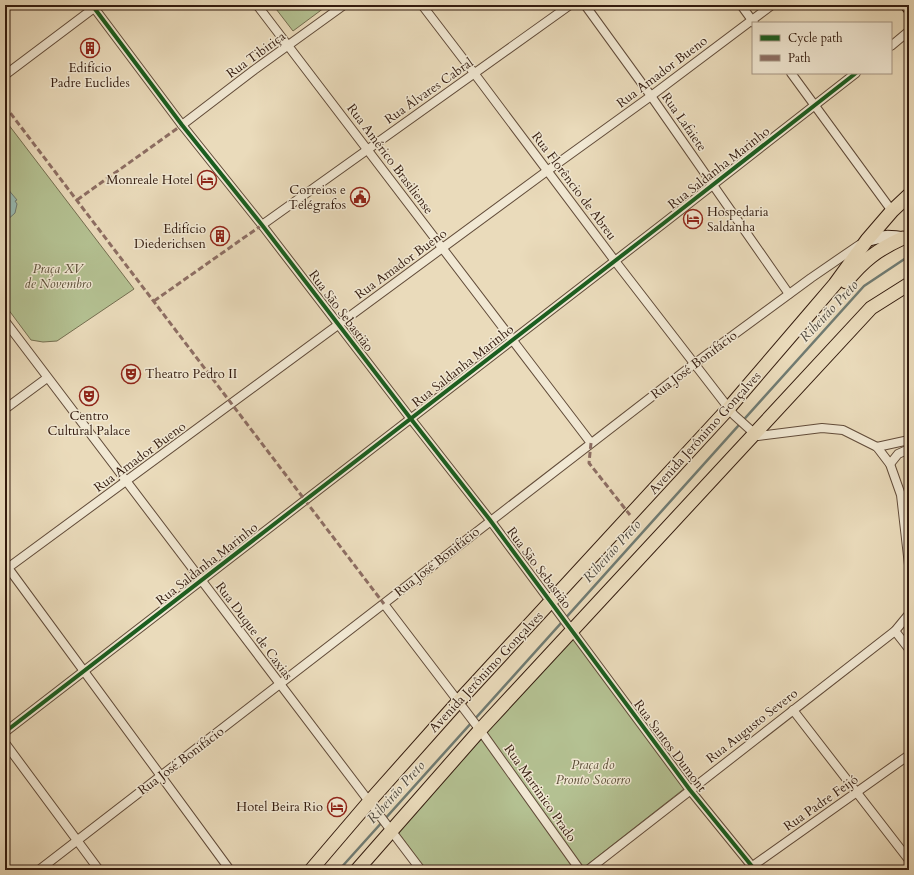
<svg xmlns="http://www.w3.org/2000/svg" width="914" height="875" font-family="Cardo,serif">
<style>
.green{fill:#b4c192;stroke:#746e50}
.water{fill:#98bbb4;stroke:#707b72}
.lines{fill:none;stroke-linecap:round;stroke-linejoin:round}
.stream{stroke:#707b72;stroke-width:2.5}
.street-casing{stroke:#614b39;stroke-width:10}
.secondary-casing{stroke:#331b0e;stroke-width:14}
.primary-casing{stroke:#331b0e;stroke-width:15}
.street{stroke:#f1e8d3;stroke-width:8}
.secondary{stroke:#f1e8d3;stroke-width:12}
.primary{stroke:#eadbbb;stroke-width:13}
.quiet{stroke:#8d6e63;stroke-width:3;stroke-dasharray:6 3;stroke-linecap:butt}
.cycleway-casing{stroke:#f1e8d3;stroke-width:6}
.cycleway{stroke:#1b5e20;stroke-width:4}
.labels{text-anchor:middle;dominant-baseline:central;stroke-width:3;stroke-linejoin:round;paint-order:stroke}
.street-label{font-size:13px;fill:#331b0e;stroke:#f1e8d3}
.poi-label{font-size:13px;fill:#331b0e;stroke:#f1e8d3;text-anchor:end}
.park-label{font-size:13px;font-style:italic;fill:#5a4d36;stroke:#f1e8d3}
.water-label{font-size:14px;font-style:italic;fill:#514b40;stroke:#f1e8d3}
</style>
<rect width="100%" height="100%" fill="#eadbbb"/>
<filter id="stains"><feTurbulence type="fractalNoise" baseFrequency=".005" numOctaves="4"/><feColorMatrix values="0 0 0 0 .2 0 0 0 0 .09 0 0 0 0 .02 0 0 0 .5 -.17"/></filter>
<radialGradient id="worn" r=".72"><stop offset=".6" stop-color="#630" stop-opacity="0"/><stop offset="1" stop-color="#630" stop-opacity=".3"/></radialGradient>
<!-- green -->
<g class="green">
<path d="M273,5H328L293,31Z"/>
<path d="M5,120L134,289L57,341L43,342L31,340L5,305Z"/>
<path d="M574,637L685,788L583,868L485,730Z"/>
<path d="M480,736L575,870H426L397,831Z"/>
</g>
<!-- water -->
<path class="water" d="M5,188H7L17,200L15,201L17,204L15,213L5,222Z"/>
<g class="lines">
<!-- stream -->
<path class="stream" d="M339,870L864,286L909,256"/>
<!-- street casing -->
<g class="street-casing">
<g id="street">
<path d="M92,5L182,125L262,225L411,419L490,520L690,790L755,870"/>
<path d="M257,5L591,443"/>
<path d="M422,5L474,73L615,261L734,415L755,434L758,436L822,428L843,430L877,447L890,464L901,495L909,565"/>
<path d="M585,5L651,96L789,294"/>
<path d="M741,5L754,23"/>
<path d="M891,46L909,31"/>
<path d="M791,73L892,211"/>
<path d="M5,75L98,5"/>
<path d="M182,125L254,70L344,5"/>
<path d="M262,225L570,5"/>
<path d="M5,321L421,870"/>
<path d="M5,409L47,378"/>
<path d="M877,447L909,440"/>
<path d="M890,464L898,454L909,449"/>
<path d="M6,565L230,870"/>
<path d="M5,570L547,171L651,96L772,5"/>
<path d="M384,604L480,730L580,870"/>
<path d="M895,631L909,649"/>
<path d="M793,710L909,860"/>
<path d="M5,732L664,223L856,73"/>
<path d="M5,743L99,870"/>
<path d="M39,870L694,364L811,278L859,245"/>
<path d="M588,870L895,631L909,614"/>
<path d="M747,870L909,755"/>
</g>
</g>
<!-- secondary casing -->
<g class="secondary-casing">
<g id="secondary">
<path d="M907,5L909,8"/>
<path d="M867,240C881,236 891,236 906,239"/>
</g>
</g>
<!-- primary casing -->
<g class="primary-casing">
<g id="primary">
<path d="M846,282C864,260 877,250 903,238"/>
<path d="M311,870L369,802L458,702L728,409L812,311L835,284L867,240L892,211L909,195"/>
<path d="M357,870L480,730L871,308L909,284"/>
</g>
</g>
<!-- street -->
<use href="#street" class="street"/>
<!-- secondary -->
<use href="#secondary" class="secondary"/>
<!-- primary -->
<use href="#primary" class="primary"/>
<!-- quiet -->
<g class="quiet">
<path d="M5,106L384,604"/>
<path d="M77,200L182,125"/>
<path d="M154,301L262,225"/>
<path d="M591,443L589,463L630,515"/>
</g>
<!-- cycleway casing -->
<g class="cycleway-casing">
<g id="cycleway">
<path d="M92,5L182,125L262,225L411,419L490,520L690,790L755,870"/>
<path d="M5,732L664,223L856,73"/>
</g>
</g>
<!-- cycleway -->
<use href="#cycleway" class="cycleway"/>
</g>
<!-- icons -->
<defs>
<g id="building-ring" transform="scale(1)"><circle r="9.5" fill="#f1e8d3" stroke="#8f2418" stroke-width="1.5"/><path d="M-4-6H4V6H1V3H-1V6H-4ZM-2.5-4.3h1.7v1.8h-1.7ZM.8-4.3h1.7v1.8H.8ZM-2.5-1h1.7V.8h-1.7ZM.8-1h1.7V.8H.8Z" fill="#8f2418"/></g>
<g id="hotel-ring" transform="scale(1)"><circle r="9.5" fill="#f1e8d3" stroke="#8f2418" stroke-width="1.5"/><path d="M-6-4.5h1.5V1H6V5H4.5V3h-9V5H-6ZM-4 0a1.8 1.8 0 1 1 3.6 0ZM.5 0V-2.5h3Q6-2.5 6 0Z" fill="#8f2418"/></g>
<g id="civic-ring" transform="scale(1)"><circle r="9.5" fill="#f1e8d3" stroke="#8f2418" stroke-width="1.5"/><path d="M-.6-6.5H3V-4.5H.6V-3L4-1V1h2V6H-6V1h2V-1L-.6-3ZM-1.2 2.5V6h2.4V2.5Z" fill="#8f2418"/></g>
<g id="theatre-ring" transform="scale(1)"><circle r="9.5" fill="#f1e8d3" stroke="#8f2418" stroke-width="1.5"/><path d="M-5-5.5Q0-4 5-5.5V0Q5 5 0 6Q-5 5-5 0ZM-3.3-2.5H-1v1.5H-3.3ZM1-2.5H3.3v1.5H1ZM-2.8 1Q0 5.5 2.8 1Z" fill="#8f2418"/></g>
</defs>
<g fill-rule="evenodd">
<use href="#building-ring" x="90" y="48"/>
<use href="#hotel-ring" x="207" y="180"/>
<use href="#civic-ring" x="360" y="197"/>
<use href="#hotel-ring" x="693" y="219"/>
<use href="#building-ring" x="220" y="236"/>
<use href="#theatre-ring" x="131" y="374"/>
<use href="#theatre-ring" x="89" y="396"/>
<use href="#hotel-ring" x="337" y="807"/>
</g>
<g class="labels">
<!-- street labels -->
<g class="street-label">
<text transform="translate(256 55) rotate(-36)">Rua Tibiriça</text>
<text transform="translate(662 72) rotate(-37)">Rua Amador Bueno</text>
<text transform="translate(429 91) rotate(-35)">Rua Álvares Cabral</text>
<text transform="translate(684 122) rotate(55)">Rua Lafaiete</text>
<text transform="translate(390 159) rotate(53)">Rua Américo Brasiliense</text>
<text transform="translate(719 168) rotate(-38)">Rua Saldanha Marinho</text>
<text transform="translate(574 186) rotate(53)">Rua Florêncio de Abreu</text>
<text transform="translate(401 264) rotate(-36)">Rua Amador Bueno</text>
<text transform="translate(341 311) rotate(53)">Rua São Sebastião</text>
<text transform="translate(694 365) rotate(-37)">Rua José Bonifácio</text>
<text transform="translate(463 366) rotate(-38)">Rua Saldanha Marinho</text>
<text transform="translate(705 433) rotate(-48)">Avenida Jerônimo Gonçalves</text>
<text transform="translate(140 457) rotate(-36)">Rua Amador Bueno</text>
<text transform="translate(437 562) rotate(-38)">Rua José Bonifácio</text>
<text transform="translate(207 564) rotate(-38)">Rua Saldanha Marinho</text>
<text transform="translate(539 568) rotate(53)">Rua São Sebastião</text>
<text transform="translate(254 631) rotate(53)">Rua Duque de Caxias</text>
<text transform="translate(486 672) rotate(-47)">Avenida Jerônimo Gonçalves</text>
<text transform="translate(752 726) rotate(-38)">Rua Augusto Severo</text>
<text transform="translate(670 746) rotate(53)">Rua Santos Dumont</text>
<text transform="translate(181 761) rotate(-37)">Rua José Bonifácio</text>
<text transform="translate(540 793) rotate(55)">Rua Martinico Prado</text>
<text transform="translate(821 803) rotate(-35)">Rua Padre Feijó</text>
</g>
<!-- poi labels -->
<g class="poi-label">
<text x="90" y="68" text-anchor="middle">Edifício<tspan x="90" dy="15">Padre Euclides</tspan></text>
<text x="193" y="180">Monreale Hotel</text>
<text x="346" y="190">Correios e<tspan x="346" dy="15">Telégrafos</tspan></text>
<text x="707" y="212" text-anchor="start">Hospedaria<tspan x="707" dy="15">Saldanha</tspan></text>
<text x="206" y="229">Edifício<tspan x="206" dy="15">Diederichsen</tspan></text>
<text x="145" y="374" text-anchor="start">Theatro Pedro II</text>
<text x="89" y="416" text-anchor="middle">Centro<tspan x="89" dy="15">Cultural Palace</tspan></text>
<text x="323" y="807">Hotel Beira Rio</text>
</g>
<!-- park labels -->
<g class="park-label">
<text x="58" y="269">Praça XV<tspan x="58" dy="15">de Novembro</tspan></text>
<text x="593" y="765">Praça do<tspan x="593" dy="15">Pronto Socorro</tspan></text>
</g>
<!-- water labels -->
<g class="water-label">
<text transform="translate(829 311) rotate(-47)">Ribeirão Preto</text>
<text transform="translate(612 551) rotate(-48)">Ribeirão Preto</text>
<text transform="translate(396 792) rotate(-48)">Ribeirão Preto</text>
</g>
</g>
<!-- margin -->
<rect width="914" height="875" fill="none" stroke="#eadbbb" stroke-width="20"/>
<rect x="6" y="6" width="902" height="863" fill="none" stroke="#331b0e" stroke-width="2"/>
<rect x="10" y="10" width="894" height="855" fill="none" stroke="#331b0e"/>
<!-- legend -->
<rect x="752" y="22" width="140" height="52" fill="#f1e8d3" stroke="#a59684"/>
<rect x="760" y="35" width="20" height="6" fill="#1b5e20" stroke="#a59684"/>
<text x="788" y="42" font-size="12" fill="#331b0e">Cycle path</text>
<rect x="760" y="55" width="20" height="6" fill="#8d6e63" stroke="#a59684"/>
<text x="788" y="62" font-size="12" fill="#331b0e">Path</text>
<rect width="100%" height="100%" filter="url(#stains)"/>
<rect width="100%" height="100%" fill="url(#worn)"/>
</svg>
